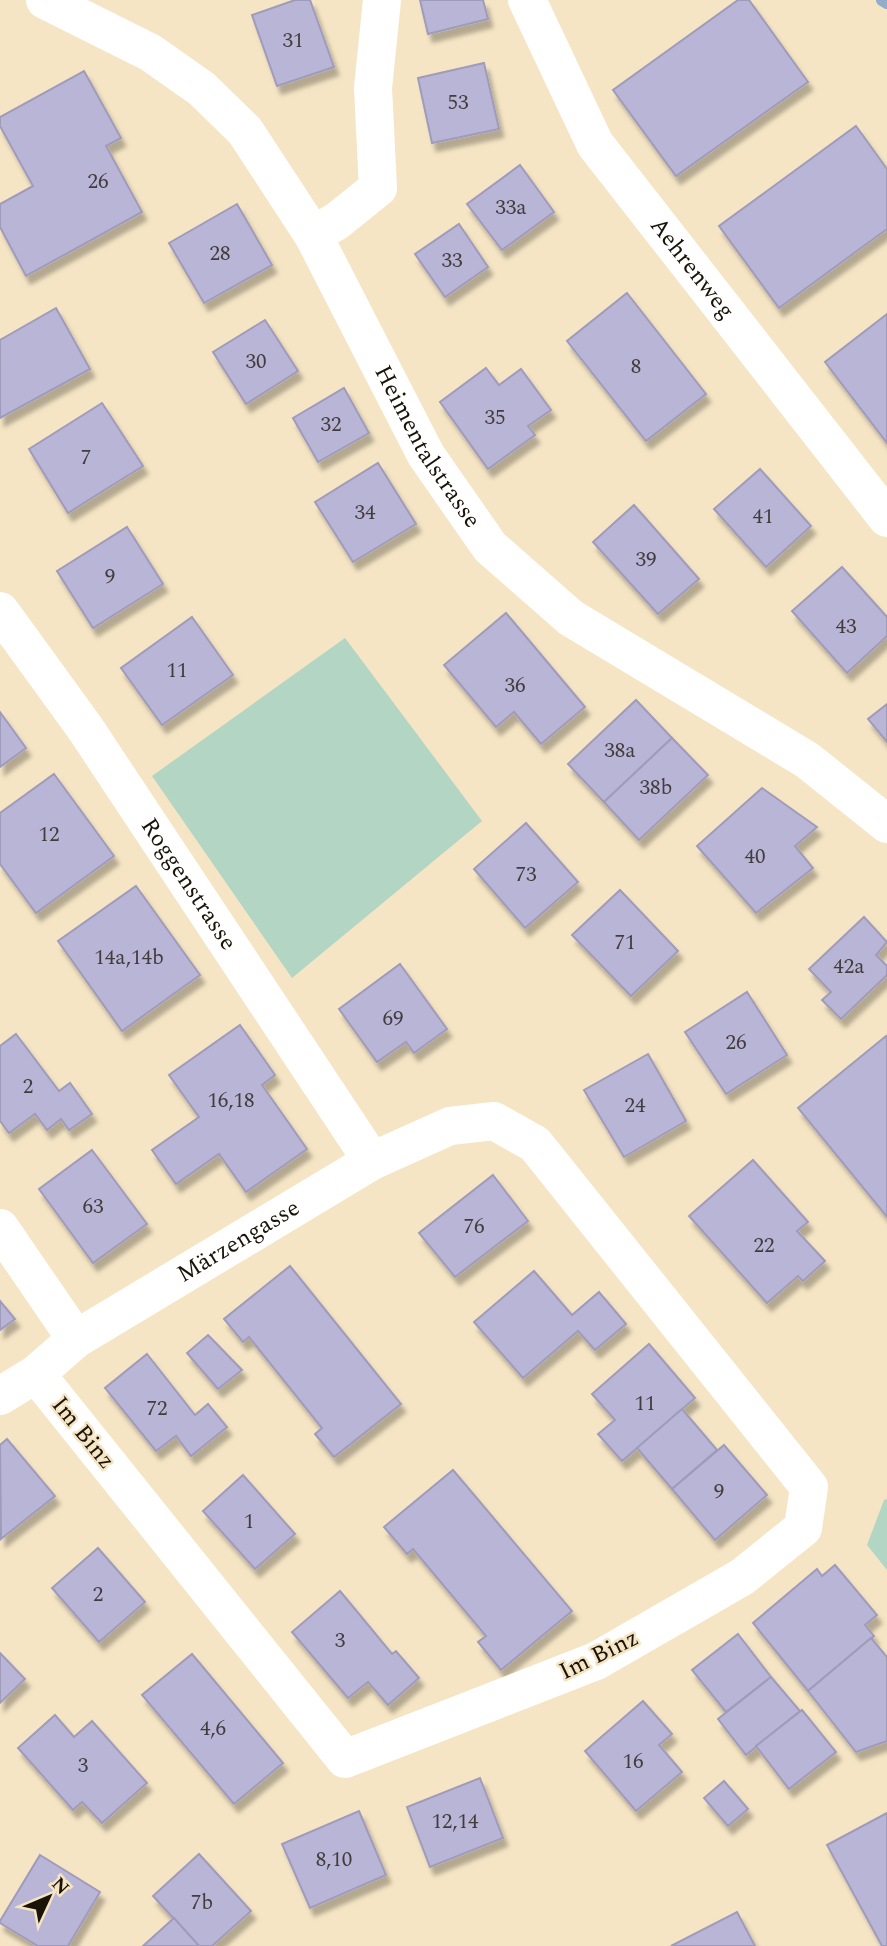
<svg xmlns="http://www.w3.org/2000/svg" width="887" height="1946" font-family="Spectral,serif">
<style>
.green{fill:#b2d5c4}
.lines{fill:none;stroke-linecap:round;stroke-linejoin:round}
.stream{stroke:#93acc9;stroke-width:12}
.building{fill:#b8b5d6;stroke:#9f9bbb;stroke-width:2;filter:url(#shadow)}
.minor{stroke:#fff;stroke-width:38}
.labels{text-anchor:middle;dominant-baseline:central;stroke-width:5;stroke-linejoin:round;paint-order:stroke}
.number-label{font-size:21px;fill:#423c3c}
.street-label{font-size:24px;fill:#1a1408;stroke:#f5e5c4}
</style>
<defs>
<filter id="shadow"><feDropShadow dx="4.5" dy="8" stdDeviation="2" flood-color="#0004"/></filter>
</defs>
<rect width="100%" height="100%" fill="#f5e5c4"/>
<!-- green -->
<g class="green">
<path d="M345,638L482,821L292,978L152,776Z"/>
<path d="M887,1499V1570L867,1545L884,1500Z"/>
</g>
<g class="lines">
<!-- stream -->
<path class="stream" d="M882,0L887,3"/>
</g>
<!-- building -->
<g class="building">
<path d="M295,0H310L334,67L277,86L252,15Z"/>
<path d="M420,0H483L488,19L428,34Z"/>
<path d="M738,0H749L808,82L676,176L613,90Z"/>
<path d="M484,63L499,129L432,143L418,78Z"/>
<path d="M84,71L121,138L106,146L142,212L26,276L0,227V204L33,186L0,126V117Z"/>
<path d="M856,126L887,169V229L779,308L719,226Z"/>
<path d="M520,165L554,212L502,250L467,204Z"/>
<path d="M237,204L272,265L204,303L169,243Z"/>
<path d="M459,224L488,267L445,297L415,254Z"/>
<path d="M627,293L706,394L646,441L567,341Z"/>
<path d="M56,308L90,369L0,418V340Z"/>
<path d="M887,314V443L825,362Z"/>
<path d="M265,320L298,371L246,404L213,352Z"/>
<path d="M486,368L499,385L521,369L551,410L528,426L535,435L488,469L440,402Z"/>
<path d="M344,388L369,433L318,462L293,418Z"/>
<path d="M102,403L143,466L68,513L29,449Z"/>
<path d="M378,463L416,524L353,562L315,502Z"/>
<path d="M760,469L811,526L766,567L714,509Z"/>
<path d="M634,505L699,579L658,614L593,542Z"/>
<path d="M127,527L163,584L93,628L57,571Z"/>
<path d="M842,567L887,617V636L847,673L792,611Z"/>
<path d="M506,613L585,707L541,744L514,712L496,727L444,665Z"/>
<path d="M192,617L233,675L162,725L121,668Z"/>
<path d="M636,700L672,738L604,802L568,764Z"/>
<path d="M887,704V742L868,719Z"/>
<path d="M0,712L26,748L0,767Z"/>
<path d="M672,738L708,775L639,840L604,802Z"/>
<path d="M54,774L114,856L36,913L0,864V813Z"/>
<path d="M762,788L817,827L795,846L813,868L756,913L697,846Z"/>
<path d="M526,823L578,882L525,928L474,869Z"/>
<path d="M136,886L200,975L122,1031L58,941Z"/>
<path d="M620,890L678,951L631,996L572,935Z"/>
<path d="M864,917L887,942L876,955L887,966V975L841,1019L822,1000L831,992L809,969Z"/>
<path d="M400,964L447,1029L414,1053L406,1042L377,1062L339,1009Z"/>
<path d="M747,992L787,1055L726,1094L685,1032Z"/>
<path d="M240,1025L275,1075L262,1085L307,1149L246,1192L219,1154L176,1184L152,1150L199,1117L169,1075Z"/>
<path d="M16,1034L59,1091L70,1083L92,1114L69,1130L61,1119L47,1130L35,1114L9,1133L0,1121V1046Z"/>
<path d="M886,1036L887,1038V1217L798,1108Z"/>
<path d="M648,1054L686,1121L624,1157L584,1090Z"/>
<path d="M92,1150L147,1224L93,1263L39,1189Z"/>
<path d="M753,1160L808,1222L797,1231L825,1261L803,1281L798,1276L767,1303L689,1216Z"/>
<path d="M493,1175L528,1221L455,1277L419,1233Z"/>
<path d="M290,1266L401,1404L334,1457L315,1434L322,1428L249,1337L243,1342L224,1319Z"/>
<path d="M534,1271L572,1315L599,1292L626,1324L595,1350L578,1331L523,1378L474,1322Z"/>
<path d="M0,1301L15,1319L0,1330Z"/>
<path d="M208,1335L242,1370L218,1389L187,1353Z"/>
<path d="M649,1344L695,1398L622,1461L598,1434L615,1420L592,1394Z"/>
<path d="M147,1354L195,1415L208,1404L227,1427L191,1456L176,1436L156,1451L105,1388Z"/>
<path d="M682,1409L717,1450L672,1489L637,1448Z"/>
<path d="M7,1439L55,1496L1,1539L0,1445Z"/>
<path d="M724,1445L767,1495L715,1540L672,1489Z"/>
<path d="M453,1470L572,1611L501,1670L478,1642L486,1636L413,1549L407,1554L384,1527Z"/>
<path d="M243,1475L295,1534L255,1569L203,1511Z"/>
<path d="M98,1548L145,1602L99,1642L52,1588Z"/>
<path d="M835,1565L877,1615L865,1625L874,1636L808,1691L753,1623L817,1569L822,1576Z"/>
<path d="M340,1591L392,1654L396,1651L419,1678L388,1705L368,1682L348,1698L292,1632Z"/>
<path d="M738,1634L771,1677L726,1712L692,1670Z"/>
<path d="M871,1638L887,1657V1741L856,1752L808,1691Z"/>
<path d="M0,1653L25,1679L0,1703Z"/>
<path d="M192,1654L283,1763L234,1804L142,1695Z"/>
<path d="M771,1677L800,1711L746,1755L718,1719Z"/>
<path d="M643,1701L672,1734L659,1745L682,1772L636,1811L585,1751Z"/>
<path d="M802,1710L836,1752L789,1789L756,1746Z"/>
<path d="M55,1715L74,1737L92,1721L147,1783L102,1823L82,1802L73,1810L18,1748Z"/>
<path d="M480,1778L503,1838L430,1867L407,1807Z"/>
<path d="M724,1781L748,1809L728,1826L704,1798Z"/>
<path d="M359,1811L386,1875L310,1908L282,1844Z"/>
<path d="M887,1813V1946H882L827,1845Z"/>
<path d="M199,1854L251,1911L212,1946H199L153,1896Z"/>
<path d="M40,1855L100,1892L68,1946H38L0,1923V1921Z"/>
<path d="M737,1912L755,1946H671Z"/>
<path d="M174,1918L199,1946H143Z"/>
</g>
<g class="lines">
<!-- minor -->
<g class="minor">
<path id="s1" d="M45,0L151,53L202,89L245,131L313,235L426,455L490,547L571,618L807,760L887,824"/>
<path id="s2" d="M527,0L595,144L887,518"/>
<path d="M313,235L337,221L378,188L373,88L382,0"/>
<path id="s3" d="M0,611L85,728L372,1161"/>
<path d="M0,1228L76,1339"/>
<path id="s4" d="M0,1396L36,1374L76,1339L372,1161L450,1126L494,1121L535,1144L809,1487L803,1528L742,1577L596,1661L345,1759L36,1374"/>
</g>
</g>
<g class="labels">
<!-- number labels -->
<g class="number-label">
<text x="293" y="41">31</text>
<text x="458" y="103">53</text>
<text x="98" y="182">26</text>
<text x="511" y="208">33a</text>
<text x="220" y="254">28</text>
<text x="452" y="261">33</text>
<text x="256" y="362">30</text>
<text x="636" y="367">8</text>
<text x="495" y="418">35</text>
<text x="331" y="425">32</text>
<text x="86" y="458">7</text>
<text x="365" y="513">34</text>
<text x="763" y="517">41</text>
<text x="646" y="560">39</text>
<text x="110" y="577">9</text>
<text x="846" y="627">43</text>
<text x="177" y="671">11</text>
<text x="515" y="686">36</text>
<text x="620" y="751">38a</text>
<text x="656" y="788">38b</text>
<text x="49" y="835">12</text>
<text x="755" y="857">40</text>
<text x="526" y="875">73</text>
<text x="625" y="943">71</text>
<text x="129" y="958">14a,14b</text>
<text x="849" y="967">42a</text>
<text x="393" y="1019">69</text>
<text x="736" y="1043">26</text>
<text x="28" y="1087">2</text>
<text x="231" y="1101">16,18</text>
<text x="635" y="1106">24</text>
<text x="93" y="1207">63</text>
<text x="474" y="1227">76</text>
<text x="764" y="1246">22</text>
<text x="645" y="1404">11</text>
<text x="157" y="1409">72</text>
<text x="719" y="1492">9</text>
<text x="249" y="1522">1</text>
<text x="98" y="1595">2</text>
<text x="340" y="1641">3</text>
<text x="213" y="1729">4,6</text>
<text x="633" y="1762">16</text>
<text x="83" y="1766">3</text>
<text x="455" y="1822">12,14</text>
<text x="334" y="1860">8,10</text>
<text x="202" y="1903">7b</text>
</g>
<!-- street labels -->
<g class="street-label">
<text stroke="none"><textPath href="#s2" startOffset="317">Aehrenweg</textPath></text>
<text stroke="none"><textPath href="#s1" startOffset="606">Heimentalstrasse</textPath></text>
<text stroke="none"><textPath href="#s3" startOffset="332">Roggenstrasse</textPath></text>
<text stroke="none"><textPath href="#s4" startOffset="285">Märzengasse</textPath></text>
<text transform="translate(83 1433) rotate(51)">Im Binz</text>
<text transform="translate(599 1655) rotate(-26)">Im Binz</text>
</g>
</g>
<!-- north arrow -->
<g transform="translate(49 1897) rotate(46)" stroke="#f5e5c4" stroke-width="5" paint-order="stroke">
<path d="M0-5L12 26L0 18L-12 26Z" fill="#1a1408"/>
<text y="-10" font-size="19" font-weight="bold" text-anchor="middle" fill="#1a1408">N</text>
</g>
</svg>
